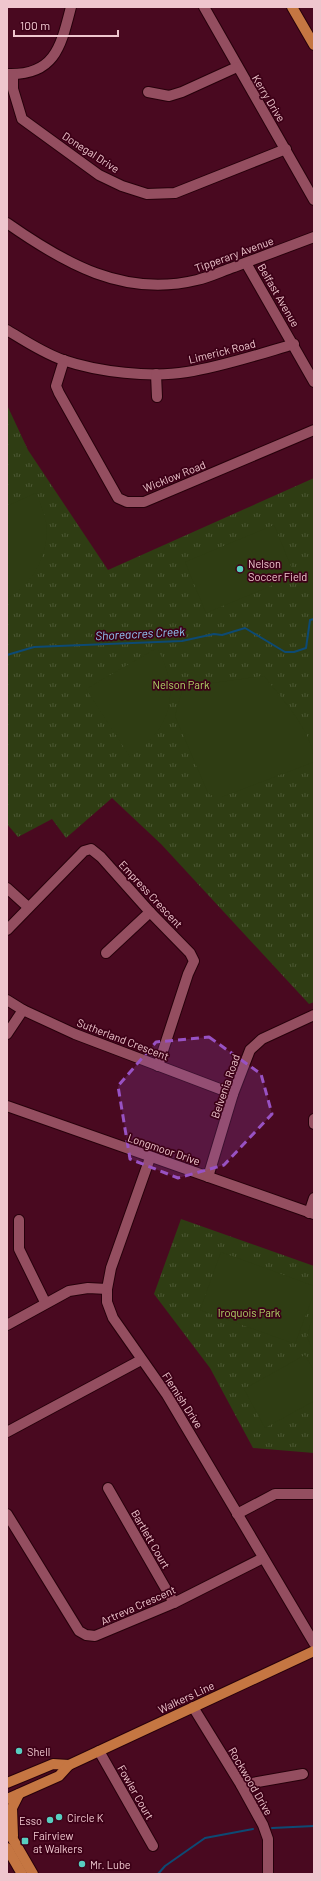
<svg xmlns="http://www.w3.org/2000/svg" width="321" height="1881" font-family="Barlow,sans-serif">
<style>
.park{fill:url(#park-tufts)}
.pitch{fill:#2f3d13}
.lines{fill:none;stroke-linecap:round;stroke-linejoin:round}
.stream{stroke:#0d4a74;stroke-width:2}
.minor-casing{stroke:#27000b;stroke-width:12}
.major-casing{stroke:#27000b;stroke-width:12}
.minor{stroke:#944e60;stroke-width:10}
.major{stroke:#c57642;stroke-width:10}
.marked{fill:#9852c3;fill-opacity:0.2;stroke:#9852c3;stroke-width:3;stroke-dasharray:8 5;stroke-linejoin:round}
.poi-dot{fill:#58cec0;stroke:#3d0017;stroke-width:1.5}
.labels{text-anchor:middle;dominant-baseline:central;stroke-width:3.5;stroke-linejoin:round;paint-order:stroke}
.street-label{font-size:11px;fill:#efc6ce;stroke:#3d0017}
.poi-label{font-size:11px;fill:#efc6ce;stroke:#3d0017;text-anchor:start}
.park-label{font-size:11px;fill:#b2d869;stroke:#3d0017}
.water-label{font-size:12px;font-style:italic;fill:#93c9f8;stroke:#3d0017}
</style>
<defs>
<pattern id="park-tufts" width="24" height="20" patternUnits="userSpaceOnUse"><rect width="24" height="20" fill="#2f3d13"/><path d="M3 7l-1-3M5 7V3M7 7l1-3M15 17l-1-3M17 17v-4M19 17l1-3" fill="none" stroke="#4d5834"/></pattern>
</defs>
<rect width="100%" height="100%" fill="#490920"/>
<!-- park -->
<g class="park">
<path d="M7,405L28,450L108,570L314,478V1002L309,1004L161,844L112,798L66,838L52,819L18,837L7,824Z"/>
<path d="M181,1219L314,1266V1453L253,1448L210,1368L154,1294Z"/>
</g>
<!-- pitch -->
<g class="pitch">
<path d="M36,493C40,503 44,512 46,522C50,552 34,584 7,598V506Z"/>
<path d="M274,525L295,576L206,613L185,562Z"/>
<path d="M157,648C182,692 171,729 130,757L86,689Z"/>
<path d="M264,676C281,698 314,732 314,762L222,797H214L208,793L175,716L183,687Z"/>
<path d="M221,1252L314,1286V1293L295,1344L200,1310Z"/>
<path d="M314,1311V1354L307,1337Z"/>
<path d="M305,1355L314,1371V1401L265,1428L244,1389Z"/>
</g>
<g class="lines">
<!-- stream -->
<g class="stream">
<path d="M7,655L34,647L182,641L214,634L222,635L245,628L285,652H294L306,648L310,620L314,619"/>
<path d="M272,1828L314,1826"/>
<path d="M158,1874L165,1866L205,1838L253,1829"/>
</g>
<!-- minor casing -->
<g class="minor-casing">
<g id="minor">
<path d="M204,7L314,200"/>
<path d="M7,74C55,76 61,46 71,7"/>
<path d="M13,75V89L22,119L99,175L122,186L147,194L175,193L286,149"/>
<path d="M148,92L169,96L182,92L237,67"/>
<path d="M7,223C64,263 124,298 197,280C210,277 222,271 234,267C261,257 287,247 314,237"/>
<path d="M246,263L314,382"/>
<path d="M7,330C25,341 43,353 63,360C98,372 151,378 187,372C221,367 260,354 294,344"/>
<path d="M64,360L56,386L59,393L118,498L127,502H144L314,430"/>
<path d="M156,374L157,397"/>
<path d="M7,888L28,907"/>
<path d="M7,930L84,851L91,849L101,857L150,912L190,953L194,961L188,974L158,1066"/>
<path d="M106,953L150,912"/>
<path d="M7,1000L23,1010L75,1034L233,1094"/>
<path d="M7,1034L23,1010"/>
<path d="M7,1106L314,1214"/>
<path d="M314,1119V1124"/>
<path d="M150,1158L111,1268L107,1289V1302L113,1318L167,1395L314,1643"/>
<path d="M208,1177L233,1094L250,1050L262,1039L314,1015"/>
<path d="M309,1213L314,1198"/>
<path d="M19,1220V1249L45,1302"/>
<path d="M7,1325L69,1291L88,1288L107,1289"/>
<path d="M7,1432L141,1360"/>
<path d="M108,1488L174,1603"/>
<path d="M7,1514L79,1631L86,1635L95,1636L174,1603L263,1558"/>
<path d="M237,1514L275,1494H314"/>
<path d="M193,1707L241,1785L263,1825L268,1839V1874"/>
<path d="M99,1751L153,1846"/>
<path d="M241,1785L303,1774"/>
</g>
</g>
<!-- major casing -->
<g class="major-casing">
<g id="major">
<path d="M292,7L314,45"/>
<path d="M7,1783L53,1764L69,1765"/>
<path d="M7,1799L59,1776L69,1765L314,1651"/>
<path d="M7,1829L33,1874"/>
<path d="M13,1836L12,1808L19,1794"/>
<path d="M7,1848L22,1874"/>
</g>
</g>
<!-- minor -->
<use href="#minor" class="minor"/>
<!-- major -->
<use href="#major" class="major"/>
</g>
<!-- marked area -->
<path class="marked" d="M209,1037L261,1074L272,1114L224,1165L178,1178L130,1159L118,1086L156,1042Z"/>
<!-- markers -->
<g class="poi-dot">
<circle cx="240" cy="569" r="4"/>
<circle cx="19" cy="1751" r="4"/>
<circle cx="59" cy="1817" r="4"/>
<circle cx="50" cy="1820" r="4"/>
<rect x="21" y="1837" width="8" height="8" rx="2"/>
<circle cx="82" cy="1864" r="4"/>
</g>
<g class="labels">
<!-- street labels -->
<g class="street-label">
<text transform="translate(269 98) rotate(59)">Kerry Drive</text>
<text transform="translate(91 152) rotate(33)">Donegal Drive</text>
<text transform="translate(234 254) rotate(-20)">Tipperary Avenue</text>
<text transform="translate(279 295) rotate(60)">Belfast Avenue</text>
<text transform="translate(222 351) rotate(-14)">Limerick Road</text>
<text transform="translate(174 476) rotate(-22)">Wicklow Road</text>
<text transform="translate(151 894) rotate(47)">Empress Crescent</text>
<text transform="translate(123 1039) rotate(21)">Sutherland Crescent</text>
<text transform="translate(225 1086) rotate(-71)">Belvenia Road</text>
<text transform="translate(164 1149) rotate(19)">Longmoor Drive</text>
<text transform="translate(183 1400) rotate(57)">Flemish Drive</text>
<text transform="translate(151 1539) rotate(60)">Bartlett Court</text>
<text transform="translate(138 1605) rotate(-24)">Artreva Crescent</text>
<text transform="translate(186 1697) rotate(-25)">Walkers Line</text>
<text transform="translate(251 1781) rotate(60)">Rockwood Drive</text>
<text transform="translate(136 1792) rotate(60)">Fowler Court</text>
</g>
<!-- poi labels -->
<g class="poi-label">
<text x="248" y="563">Nelson<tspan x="248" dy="13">Soccer Field</tspan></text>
<text x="27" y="1751">Shell</text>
<text x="67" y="1817">Circle K</text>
<text x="42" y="1820" text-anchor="end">Esso</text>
<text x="33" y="1835">Fairview<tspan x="33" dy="13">at Walkers</tspan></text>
<text x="90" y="1864">Mr. Lube</text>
</g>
<!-- park labels -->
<g class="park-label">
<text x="181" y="684">Nelson Park</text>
<text x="249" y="1312">Iroquois Park</text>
</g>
<!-- water labels -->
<g class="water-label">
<text transform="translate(140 633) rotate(-3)">Shoreacres Creek</text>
</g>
</g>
<!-- border -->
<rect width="321" height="1881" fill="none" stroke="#efc6ce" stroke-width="16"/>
<!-- scale -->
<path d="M14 30v6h104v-6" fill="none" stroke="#efc6ce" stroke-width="2"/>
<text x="20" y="30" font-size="12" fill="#efc6ce" stroke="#3d0017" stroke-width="3" paint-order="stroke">100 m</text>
</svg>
